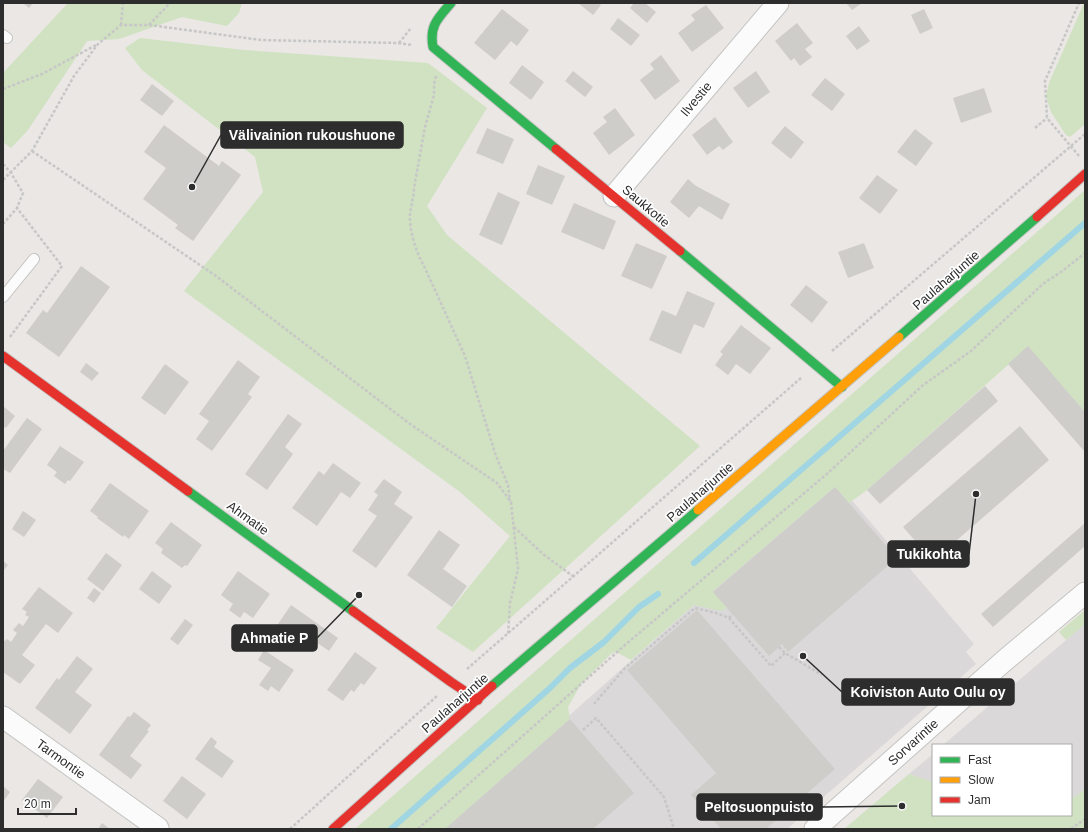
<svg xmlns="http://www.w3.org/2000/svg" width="1088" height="832" font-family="Arial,sans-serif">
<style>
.industrial{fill:#dbd8da}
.green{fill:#d0e2c1}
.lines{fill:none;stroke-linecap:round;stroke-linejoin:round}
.stream{stroke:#a0d5e3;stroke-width:6}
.building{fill:#cfcdca}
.lane-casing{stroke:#c4c4c3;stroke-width:12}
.street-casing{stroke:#c4c4c3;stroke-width:23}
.fast-casing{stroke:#c4c4c3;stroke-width:11}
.slow-casing{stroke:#c4c4c3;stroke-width:11}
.jam-casing{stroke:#c4c4c3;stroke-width:11}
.path{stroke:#c7c7c7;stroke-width:2.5;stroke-dasharray:3 2;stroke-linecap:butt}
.lane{stroke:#fcfbfb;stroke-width:10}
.street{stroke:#fcfbfb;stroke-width:21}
.fast{stroke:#30b455;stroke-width:9}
.slow{stroke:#ff9f0a;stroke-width:9}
.jam{stroke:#e5322d;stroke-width:9}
.labels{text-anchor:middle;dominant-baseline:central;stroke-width:3.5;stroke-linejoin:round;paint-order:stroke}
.street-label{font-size:13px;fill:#2d2d2d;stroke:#fff}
.leader{fill:none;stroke:#2d2d2d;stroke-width:1.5}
.callout-dot{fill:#2d2d2d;stroke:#fff;stroke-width:1.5}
.callout{fill:#2d2d2d;stroke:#2d2d2d;stroke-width:1.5}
.callout-label{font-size:14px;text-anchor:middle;font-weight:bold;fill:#fff}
</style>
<rect width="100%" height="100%" fill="#eae7e4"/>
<!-- industrial -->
<g class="industrial">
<path d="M838,484L974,644L966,652L976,664L787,829H441L694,605Z"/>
<path d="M1085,624V789L1075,797L1071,796V745H943Z"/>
<path d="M933,754V782L909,774Z"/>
</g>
<!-- green -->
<g class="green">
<path d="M68,3H242L239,13L227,26L182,17L119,39L87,41L28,130L11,148L3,142V73Z"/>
<path d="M1084,3H1085V124L1070,137L1066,135L1051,112L1046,96L1049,83Z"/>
<path d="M140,38L244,50L428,63L487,108L427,206L447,235L700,446L473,652L436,628L510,536L460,492L184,291L263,192L255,157L142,70L125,48Z"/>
<path d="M1085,190V412L1028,347L867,490L849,503L835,487L713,591L727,608L721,611L694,605L631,660L616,652L612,653L581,684L568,707L570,719L445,829H355Z"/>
<path d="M1085,610V624L1066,640L1059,632Z"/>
<path d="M909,774L933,782V815H1071V796L1075,797L1085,789V829H844Z"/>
</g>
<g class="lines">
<!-- stream -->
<g class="stream">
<path d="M694,563L1085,223"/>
<path d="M391,829L550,688L570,668L604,642L639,607L658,594"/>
</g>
</g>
<!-- building -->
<g class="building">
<path d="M23,3H33L29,8Z"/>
<path d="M578,3H598L601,5L593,15Z"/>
<path d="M634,3H645L656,12L647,23L630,8Z"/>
<path d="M846,3H862L852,10Z"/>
<path d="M706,5L724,28L692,52L678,33L695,20L691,15Z"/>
<path d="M502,9L529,30L517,46L511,41L495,60L474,43Z"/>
<path d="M924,9L933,28L920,34L911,15Z"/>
<path d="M618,18L640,35L631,46L610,29Z"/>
<path d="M797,23L813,43L805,49L812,57L800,66L794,58L791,61L775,41Z"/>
<path d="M859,26L870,41L857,50L846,36Z"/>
<path d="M661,55L680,81L655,100L640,80L654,69L650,64Z"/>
<path d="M522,65L544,82L531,100L509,83Z"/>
<path d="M573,71L593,87L585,97L565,81Z"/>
<path d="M756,71L770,92L748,108L733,88Z"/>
<path d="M825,78L845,94L832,111L811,95Z"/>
<path d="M152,84L174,101L162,116L140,100Z"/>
<path d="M984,88L992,112L961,123L953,98Z"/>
<path d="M615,108L635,135L609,155L593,133L607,122L603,117Z"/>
<path d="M715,117L733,142L723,150L719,146L707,155L692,135Z"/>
<path d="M164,125L219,166L222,161L241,175L193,241L175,228L178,225L143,199L166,168L144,152Z"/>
<path d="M785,126L804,142L791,159L771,143Z"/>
<path d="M487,128L514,139L503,164L476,153Z"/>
<path d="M915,129L933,143L916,166L897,152Z"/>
<path d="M538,165L565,176L552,205L526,194Z"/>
<path d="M877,175L898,190L880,214L859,198Z"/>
<path d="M688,179L696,186L730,204L722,220L699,206L689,218L670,202Z"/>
<path d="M498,192L520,202L502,245L479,235Z"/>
<path d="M574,203L616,221L604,250L561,232Z"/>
<path d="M636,243L667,256L652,289L621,276Z"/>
<path d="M864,243L874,268L848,278L838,252Z"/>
<path d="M81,266L110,287L59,357L26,333L43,310L47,313Z"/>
<path d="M806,285L828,302L812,323L790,305Z"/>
<path d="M687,291L715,303L704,328L694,324L681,354L649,340L662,310L676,316Z"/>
<path d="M741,325L771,348L750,374L736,364L728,375L715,365L723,354L720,352Z"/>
<path d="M1028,346L1085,412V452L1008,364Z"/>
<path d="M238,360L260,377L248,394L252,397L212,451L196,439L209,421L199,414Z"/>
<path d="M86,363L99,373L92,381L80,372Z"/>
<path d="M165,364L189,382L165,415L141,398Z"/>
<path d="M985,386L998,401L880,504L867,490Z"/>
<path d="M3,406L15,416L6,428L3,426Z"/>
<path d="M288,414L302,424L285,447L293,454L267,490L245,474Z"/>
<path d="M27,418L42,429L10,473L3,469V451Z"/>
<path d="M1020,426L1049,460L933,561L903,527Z"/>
<path d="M60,446L84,462L70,481L68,480L65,484L54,476L57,472L47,465Z"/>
<path d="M333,463L361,483L350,498L341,492L317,526L292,508L319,471L324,475Z"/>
<path d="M384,479L402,492L394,504L413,517L376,568L352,551L377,516L368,510L378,495L374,492Z"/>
<path d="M110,483L149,511L129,539L124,535L123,537L97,518L98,517L90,511Z"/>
<path d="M835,487L897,558L788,652L782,644L769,656L713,592Z"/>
<path d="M23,511L36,520L24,537L12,529Z"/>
<path d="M171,522L202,545L187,566L185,565L182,568L161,553L163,549L155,543Z"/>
<path d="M1085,523V546L993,627L981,614Z"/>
<path d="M439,530L460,545L443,569L467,586L452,607L407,575Z"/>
<path d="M106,553L122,565L103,591L87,579Z"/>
<path d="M3,561L8,565L3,571Z"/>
<path d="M152,571L172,586L159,604L139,589Z"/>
<path d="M238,571L270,594L253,618L244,612L240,618L229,610L233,604L221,595Z"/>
<path d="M39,587L73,613L58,633L46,624L22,655L35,665L20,684L3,672V639L5,641L7,639L11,642L17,633L13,630L19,623L23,626L29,617L25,615L27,612L22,609Z"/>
<path d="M94,588L101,593L94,603L87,598Z"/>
<path d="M291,605L338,638L329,651L310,638L304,647L276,627Z"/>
<path d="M697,610L835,769L766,829H721L691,795L716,773L627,670Z"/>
<path d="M185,619L193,625L178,645L170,639Z"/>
<path d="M264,650L294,670L279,692L271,686L268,691L259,685L271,668L258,660Z"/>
<path d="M355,652L377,668L364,685L361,683L354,692L351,690L343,701L327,690Z"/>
<path d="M77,656L93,669L75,692L92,705L70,734L35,708L57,678L59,680Z"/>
<path d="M134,712L151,725L147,730L149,731L130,756L142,765L131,779L99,755L128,716L130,717Z"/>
<path d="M570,719L634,793L593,829H445Z"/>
<path d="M211,737L217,742L214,747L234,761L222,778L195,759Z"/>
<path d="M182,776L206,794L187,819L163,801Z"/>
<path d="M38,779L63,797L47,818L22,800Z"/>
<path d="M3,786L10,792L3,802Z"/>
<path d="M102,823L110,829H98Z"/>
</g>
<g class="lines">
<!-- lane casing -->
<g class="lane-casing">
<g id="lane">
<path d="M3,35L7,38"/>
<path d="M3,297L34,259"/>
</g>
</g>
<!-- street casing -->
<g class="street-casing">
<g id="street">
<path d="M614,196L778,3"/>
<path d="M3,717L158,828"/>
<path d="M815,829L1004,661L1085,593"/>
</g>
</g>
<!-- fast casing -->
<g class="fast-casing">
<g id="fast">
<path d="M451,3C438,18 429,26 433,47L556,149"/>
<path d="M680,251L842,387"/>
<path d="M899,337L1037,217"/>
<path d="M188,491L353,611"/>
<path d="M492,686L698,510"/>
</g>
</g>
<!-- slow casing -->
<g class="slow-casing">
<path id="slow" d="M698,510L899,337"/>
</g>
<!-- jam casing -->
<g class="jam-casing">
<g id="jam">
<path d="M556,149L680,251"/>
<path d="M1037,217L1085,174"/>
<path d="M3,356L188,491"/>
<path d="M353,611L451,682L478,700"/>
<path d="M333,829L492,686"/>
</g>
</g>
<!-- path -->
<g class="path">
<path d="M121,25L123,3"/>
<path d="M149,25L170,3"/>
<path d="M399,43L411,28"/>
<path d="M436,76L434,84V95L425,127L414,188C414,197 411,205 410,214C409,230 416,252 424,266L465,356L496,456L508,485L510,501"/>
<path d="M3,89L42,74L96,45"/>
<path d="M1035,128L1047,118"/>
<path d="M32,151L216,276L410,424L497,483L511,502L518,569L510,603L508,635"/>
<path d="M1079,156L1047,118L1045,81L1079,3"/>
<path d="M3,164L11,173L23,193L17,208L3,224"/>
<path d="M3,180L32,151L74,76L98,44L121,25H149L261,40L398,43L412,45"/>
<path d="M10,337L62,266L17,208"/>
<path d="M832,351L1085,134"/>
<path d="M514,527L543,554L574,577"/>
<path d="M729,618L733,614"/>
<path d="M779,647L785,653L822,675"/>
<path d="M467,669L801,378"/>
<path d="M594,704L625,668L695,608L716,613L729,618L771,666L785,653"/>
<path d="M583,730L596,718L664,797L674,829"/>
<path d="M290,829L437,696"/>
<path d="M418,829L625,645L828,473L922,386L971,351L1044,283L1061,272L1085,253"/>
<path d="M1071,829L1085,819"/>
</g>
<!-- lane -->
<use href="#lane" class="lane"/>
<!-- street -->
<use href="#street" class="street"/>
<!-- fast -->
<use href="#fast" class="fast"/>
<!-- slow -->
<use href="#slow" class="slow"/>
<!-- jam -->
<use href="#jam" class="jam"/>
</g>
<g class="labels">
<!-- street labels -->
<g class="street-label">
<text transform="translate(696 99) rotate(-50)">Ilvestie</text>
<text transform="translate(646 206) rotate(40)">Saukkotie</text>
<text transform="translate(946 280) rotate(-41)">Paulaharjuntie</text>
<text transform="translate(700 492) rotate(-41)">Paulaharjuntie</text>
<text transform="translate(248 518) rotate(36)">Ahmatie</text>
<text transform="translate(455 703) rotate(-41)">Paulaharjuntie</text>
<text transform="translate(913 742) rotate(-42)">Sorvarintie</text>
<text transform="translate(61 759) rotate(36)">Tarmontie</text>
</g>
</g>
<!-- callouts -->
<path class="leader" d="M192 187L221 135M976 494L969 554M359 595L317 638M803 656L842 692M902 806L822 807"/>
<g class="callout-dot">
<circle cx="192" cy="187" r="4"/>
<circle cx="976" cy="494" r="4"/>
<circle cx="359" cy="595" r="4"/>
<circle cx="803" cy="656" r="4"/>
<circle cx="902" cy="806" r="4"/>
</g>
<g class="callout">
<rect x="221" y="122" width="182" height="26" rx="4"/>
<rect x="888" y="541" width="81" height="26" rx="4"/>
<rect x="232" y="625" width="85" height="26" rx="4"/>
<rect x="842" y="679" width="172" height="26" rx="4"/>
<rect x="697" y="794" width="125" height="26" rx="4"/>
</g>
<g class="callout-label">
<text x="312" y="140">Välivainion rukoushuone</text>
<text x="929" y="559">Tukikohta</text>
<text x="274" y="643">Ahmatie P</text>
<text x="928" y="697">Koiviston Auto Oulu oy</text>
<text x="759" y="812">Peltosuonpuisto</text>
</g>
<!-- border -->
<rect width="1088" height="832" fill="none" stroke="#2d2d2d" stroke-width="8"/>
<!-- legend -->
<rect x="932" y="744" width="140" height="72" fill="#ffffff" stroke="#ababab"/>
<rect x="940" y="757" width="20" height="6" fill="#30b455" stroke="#ababab"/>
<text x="968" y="764" font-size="12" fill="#2d2d2d">Fast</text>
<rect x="940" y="777" width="20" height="6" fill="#ff9f0a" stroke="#ababab"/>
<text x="968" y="784" font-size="12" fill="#2d2d2d">Slow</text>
<rect x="940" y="797" width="20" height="6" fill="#e5322d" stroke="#ababab"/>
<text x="968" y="804" font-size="12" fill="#2d2d2d">Jam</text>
<!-- scale -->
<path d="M18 808v6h58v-6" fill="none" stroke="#2d2d2d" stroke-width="2"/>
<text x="24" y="808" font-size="12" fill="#2d2d2d" stroke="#ffffff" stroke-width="3" paint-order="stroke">20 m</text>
</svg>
